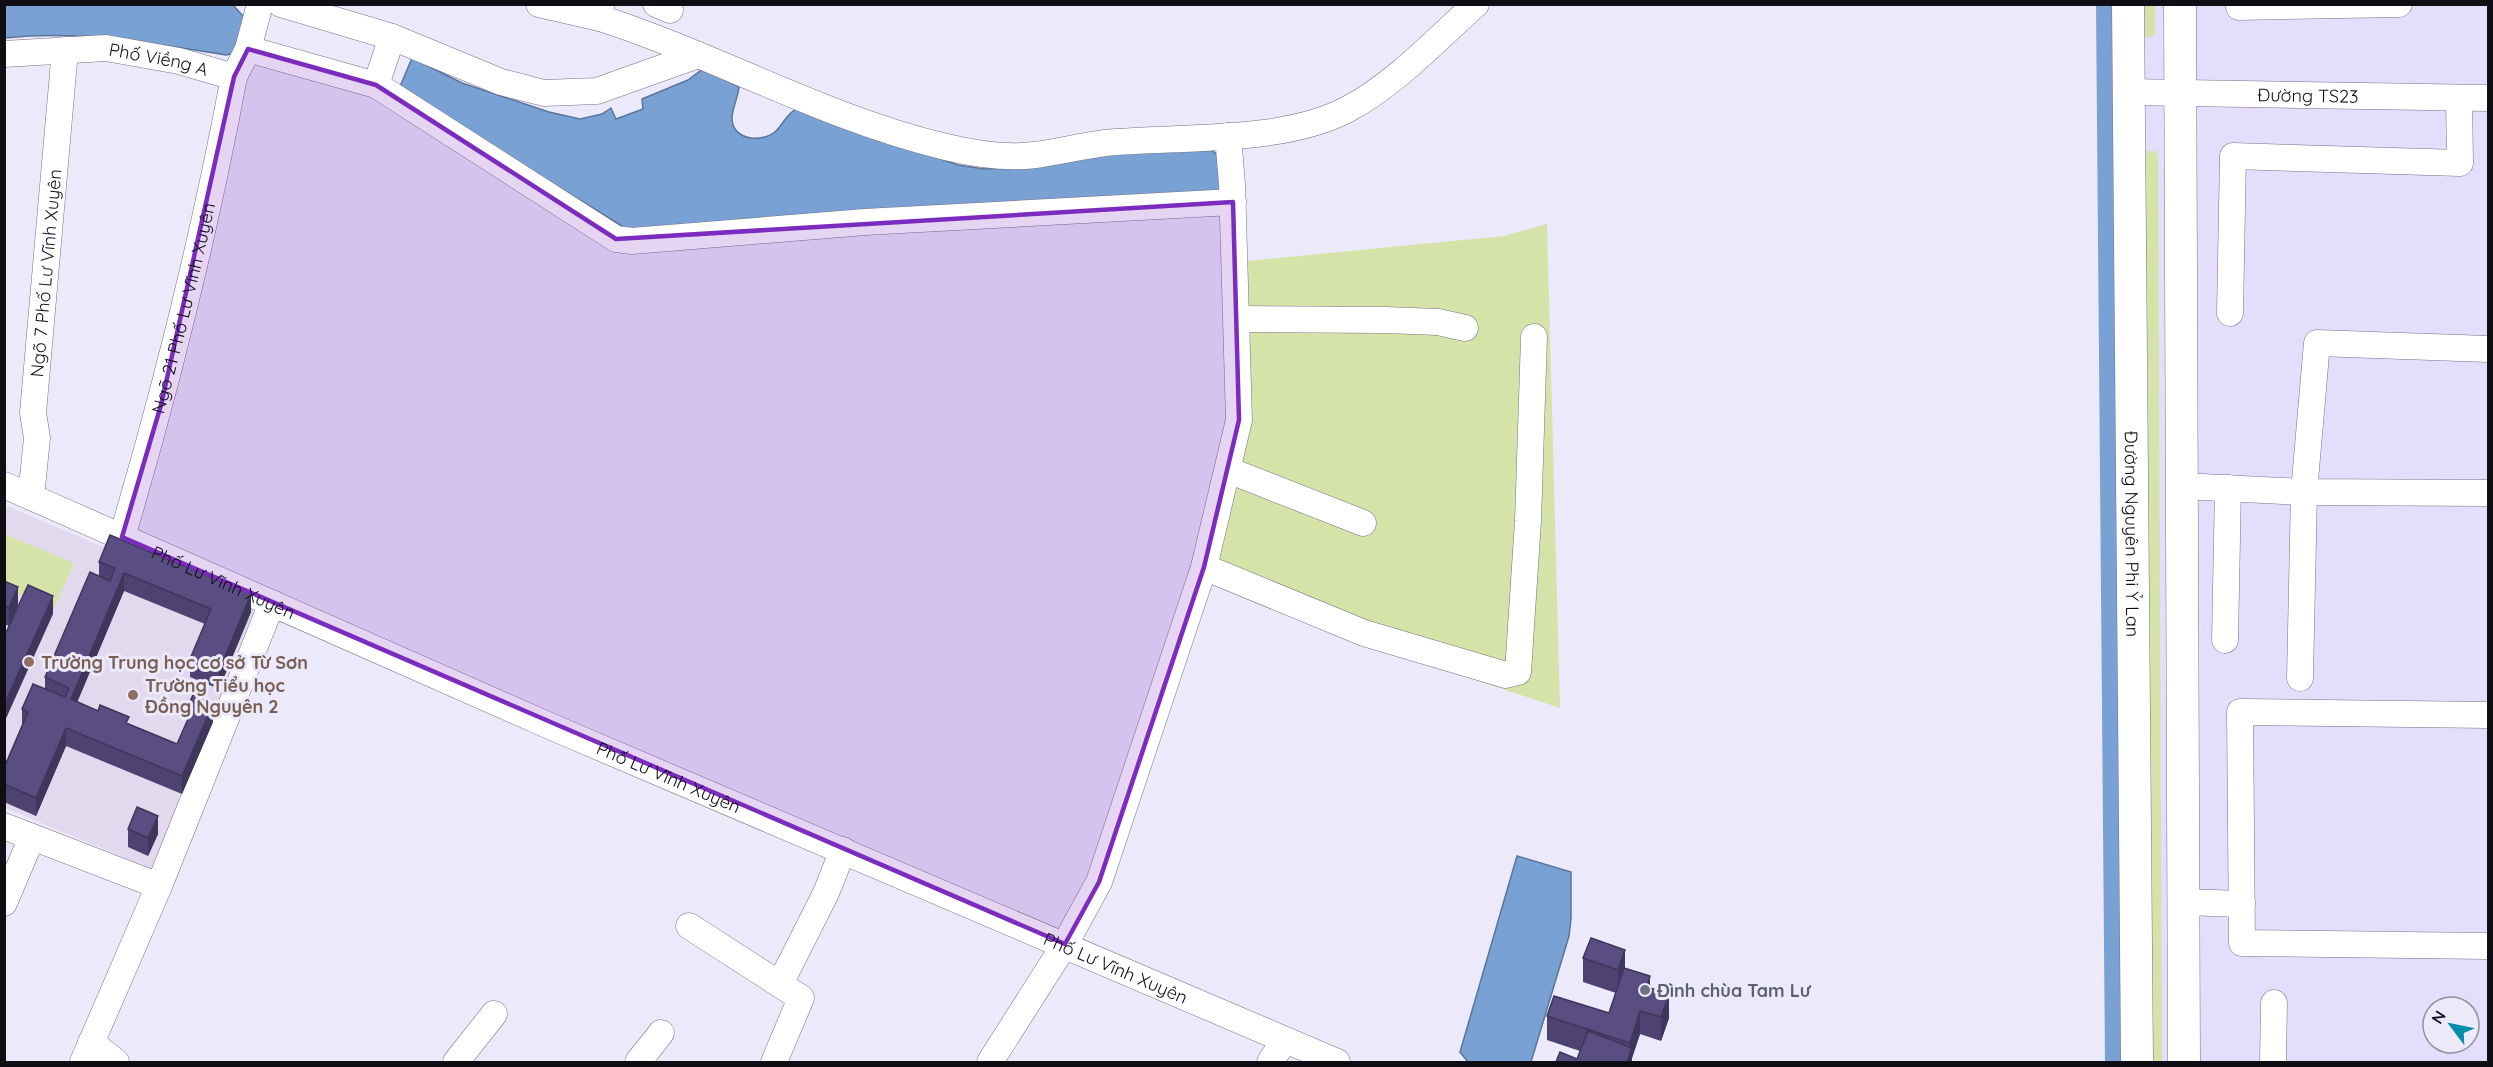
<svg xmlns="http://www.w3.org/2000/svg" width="2493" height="1067" font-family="Quicksand,sans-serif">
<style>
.built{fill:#e4defc;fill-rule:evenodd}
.education{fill:#e3d9ee}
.green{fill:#d5e3a9}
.water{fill:#79a1d3;stroke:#59759a;stroke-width:1.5}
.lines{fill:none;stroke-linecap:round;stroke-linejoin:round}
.canal{stroke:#79a1d3;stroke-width:20}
.minor-casing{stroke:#747185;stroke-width:27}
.major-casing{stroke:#747185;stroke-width:33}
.minor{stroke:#fff;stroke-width:26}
.major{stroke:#fff;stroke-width:32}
.wall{fill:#4d4270}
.shaded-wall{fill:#3f365b}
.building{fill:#5a4d82;stroke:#3f365b;stroke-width:1.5}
.marked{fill:#7b2cbf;fill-opacity:0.2;stroke:#7b2cbf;stroke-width:4.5;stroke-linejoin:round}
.education-dot{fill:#8d6e63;stroke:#ece9fb;stroke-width:2}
.worship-dot{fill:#6b7280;stroke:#ece9fb;stroke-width:2}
.labels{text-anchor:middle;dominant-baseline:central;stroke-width:6;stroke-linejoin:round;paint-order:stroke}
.street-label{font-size:18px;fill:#0f0e15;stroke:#ece9fb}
.education-label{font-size:18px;font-weight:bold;fill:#785e54;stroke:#ece9fb;text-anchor:start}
.worship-label{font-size:18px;font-weight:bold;fill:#5b616d;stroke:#ece9fb;text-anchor:start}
</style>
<rect width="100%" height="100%" fill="#ece9fb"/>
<!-- built -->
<path class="built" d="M2105,5H2488V1062H2123ZM2433,1007H2469V1043H2433Z"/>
<!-- education -->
<path class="education" d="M4,505L258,612L159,872L5,808Z"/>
<!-- green -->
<g class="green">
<path d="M2142,5H2155V33L2149,39L2143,33Z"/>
<path d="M2147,151H2156L2158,157L2162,1062H2148L2145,157Z"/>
<path d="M1547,224L1560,708L1374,646L1209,582L1250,383L1247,261L1504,236Z"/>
<path d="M4,534L74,563L54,609L5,588Z"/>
</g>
<!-- water -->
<g class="water">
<path d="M232,4L243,16L244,33L236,53L226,55C151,43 81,30 5,38V5Z"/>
<path d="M412,58L462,83L549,112L580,119L602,114L611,108L616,119L643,109L642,99L688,80L704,68L739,87C738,98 732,108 732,119C733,141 763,143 776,131C784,123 787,113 798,108L958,165L984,169L1007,168L1107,152L1209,149L1218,155L1224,193L630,231L399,89Z"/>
<path d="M1517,856L1571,872V919L1569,936L1531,1062H1468L1460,1052Z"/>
</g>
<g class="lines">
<!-- canal -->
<path class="canal" d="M2106,4L2115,1062"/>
<!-- minor casing -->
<g class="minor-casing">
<g id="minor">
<path d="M281,4L392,37L501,82L544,93L597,91L698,55"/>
<path d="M539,4L600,18L601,4"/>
<path d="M656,4L670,10"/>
<path d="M2239,4V7L2399,4"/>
<path d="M600,18C717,56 825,118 946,147C975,154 1005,159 1035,155C1058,152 1082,146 1105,143C1177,136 1283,144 1348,109C1394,85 1437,39 1476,4"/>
<path d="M248,49L376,85L616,239L632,241L865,222L1233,202"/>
<path id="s1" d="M4,54L106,48L179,61L234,77L248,49L260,4"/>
<path d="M376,85L392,37"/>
<path id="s2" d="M2128,92L2488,98"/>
<path d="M2230,313L2233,156L2460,163L2459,98"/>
<path d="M1237,319L1385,320L1438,322L1465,328"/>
<path d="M1228,470L1363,523"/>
<path id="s3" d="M4,485L552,727L1337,1062"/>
<path d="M2182,486L2304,492L2488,493"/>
<path id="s4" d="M31,497L37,438L33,413L65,50"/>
<path id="s5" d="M122,537C167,385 205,232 234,77"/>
<path d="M1204,567L1364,633L1506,675L1518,672L1528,521L1534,337"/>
<path d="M2225,640L2228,488"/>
<path d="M2300,678L2304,492L2317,343L2488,349"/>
<path d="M2488,715L2240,712L2242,943L2488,946"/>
<path d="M4,826L159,886"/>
<path d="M2183,902L2242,904"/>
<path d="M4,903L32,837"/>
<path d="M689,926L801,998L774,1062"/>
<path d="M780,984L826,893L843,850"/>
<path d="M91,1042L116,1062"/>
<path d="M83,1062L159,886L272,603"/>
<path d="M456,1062L494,1014"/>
<path d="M638,1062L661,1033"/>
<path d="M990,1062L1065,944L1099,882L1204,567L1239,420L1232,184L1228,136"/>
<path d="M1270,1062L1285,1040"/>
<path d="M2273,1062L2274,1003"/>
</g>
</g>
<!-- major casing -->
<g class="major-casing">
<g id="major">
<path id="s6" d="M2128,4L2137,1062"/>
<path d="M2180,4L2184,1062"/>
</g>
</g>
<!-- minor -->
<use href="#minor" class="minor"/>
<!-- major -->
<use href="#major" class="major"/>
</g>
<!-- wall -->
<g class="wall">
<path d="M99,562L251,612L219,689L190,677V659L205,624L124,591L77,702L177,744L187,721V708L193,695L213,722L182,794L66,746L36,816L4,802V768L22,726V709L45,689V677L99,576Z"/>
<path d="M4,581L18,605L9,626L4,624Z"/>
<path d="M128,829L158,834L148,856L128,847Z"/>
<path d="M1583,958L1625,968L1650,988L1669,1018L1661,1041L1640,1034L1632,1058V1062L1577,1059L1580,1051L1547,1040V1016L1609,1013L1616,993L1583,982Z"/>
</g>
<!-- shaded-wall -->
<g class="shaded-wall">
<path d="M124,573V591L71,717V699Z"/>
<path d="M18,587V605L9,626V608Z"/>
<path d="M251,594V612L219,689V671Z"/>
<path d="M53,596V614L4,723V705Z"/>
<path d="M213,704V722L182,794V776Z"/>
<path d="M66,728V746L36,816V798Z"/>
<path d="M158,816V834L148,856V838Z"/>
<path d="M1625,950V974L1618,994V970Z"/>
<path d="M1650,976V1000L1647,987Z"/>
<path d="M1669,994V1018L1661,1041V1017Z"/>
<path d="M1640,1011V1034L1632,1058V1062H1627L1630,1055V1043Z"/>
</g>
<!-- building -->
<g class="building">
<path d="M110,535L251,594L219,671L190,659L211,609L124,573L71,699L98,711L100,705L129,717L126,723L177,744L192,710L187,708L193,695L213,704L182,776L66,728L36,798L4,784V768L28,712L22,709L33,684L65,697L69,688L45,677L90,572L110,581L115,568L99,562Z"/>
<path d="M4,581L18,587L9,608L4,606Z"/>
<path d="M28,585L53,596L4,705V637Z"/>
<path d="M137,807L158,816L148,838L128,829Z"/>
<path d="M1591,938L1625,950L1618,970L1583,958Z"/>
<path d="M1624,968L1650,976L1647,987L1669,994L1661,1017L1640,1011L1630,1043L1547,1016L1554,996L1609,1013Z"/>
<path d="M1588,1031L1632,1048L1627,1062H1556L1560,1052L1577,1059Z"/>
</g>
<!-- marked area -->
<path class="marked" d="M248,49L376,85L616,239L1233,202L1239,420L1204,567L1099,882L1065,944L122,537L161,405L234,77Z"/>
<!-- markers -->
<g class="education-dot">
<circle cx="29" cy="662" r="6"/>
<circle cx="133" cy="695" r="6"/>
</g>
<circle class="worship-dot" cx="1645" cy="990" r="6"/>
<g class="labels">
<!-- street labels -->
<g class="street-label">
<text stroke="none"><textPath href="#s1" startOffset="156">Phố Viềng A</textPath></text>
<text stroke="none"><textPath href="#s2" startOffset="180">Đường TS23</textPath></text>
<text stroke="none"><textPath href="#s4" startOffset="225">Ngõ 7 Phố Lư Vĩnh Xuyên</textPath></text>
<text stroke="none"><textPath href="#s5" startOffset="237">Ngõ 21 Phố Lư Vĩnh Xuyên</textPath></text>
<text stroke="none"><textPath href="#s6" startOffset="530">Đường Nguyên Phi Ỷ Lan</textPath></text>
<text stroke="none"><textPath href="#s3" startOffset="240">Phố Lư Vĩnh Xuyên</textPath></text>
<text stroke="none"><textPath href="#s3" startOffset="726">Phố Lư Vĩnh Xuyên</textPath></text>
<text stroke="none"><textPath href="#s3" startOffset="1212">Phố Lư Vĩnh Xuyên</textPath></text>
</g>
<!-- education labels -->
<g class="education-label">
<text x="41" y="662">Trường Trung học cơ sở Từ Sơn</text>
<text x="145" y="685">Trường Tiểu học<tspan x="145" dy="21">Đồng Nguyên 2</tspan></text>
</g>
<!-- worship labels -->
<g class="worship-label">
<text x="1657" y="990">Đình chùa Tam Lư</text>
</g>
</g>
<!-- border -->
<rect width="2493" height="1067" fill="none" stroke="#0f0e15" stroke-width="12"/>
<!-- north arrow -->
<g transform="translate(2451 1025) rotate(302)"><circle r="28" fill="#ece9fb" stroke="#94919f" stroke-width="1.5"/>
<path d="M0-4.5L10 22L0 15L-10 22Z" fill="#018eab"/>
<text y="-9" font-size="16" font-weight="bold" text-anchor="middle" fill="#0f0e15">N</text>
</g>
</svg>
